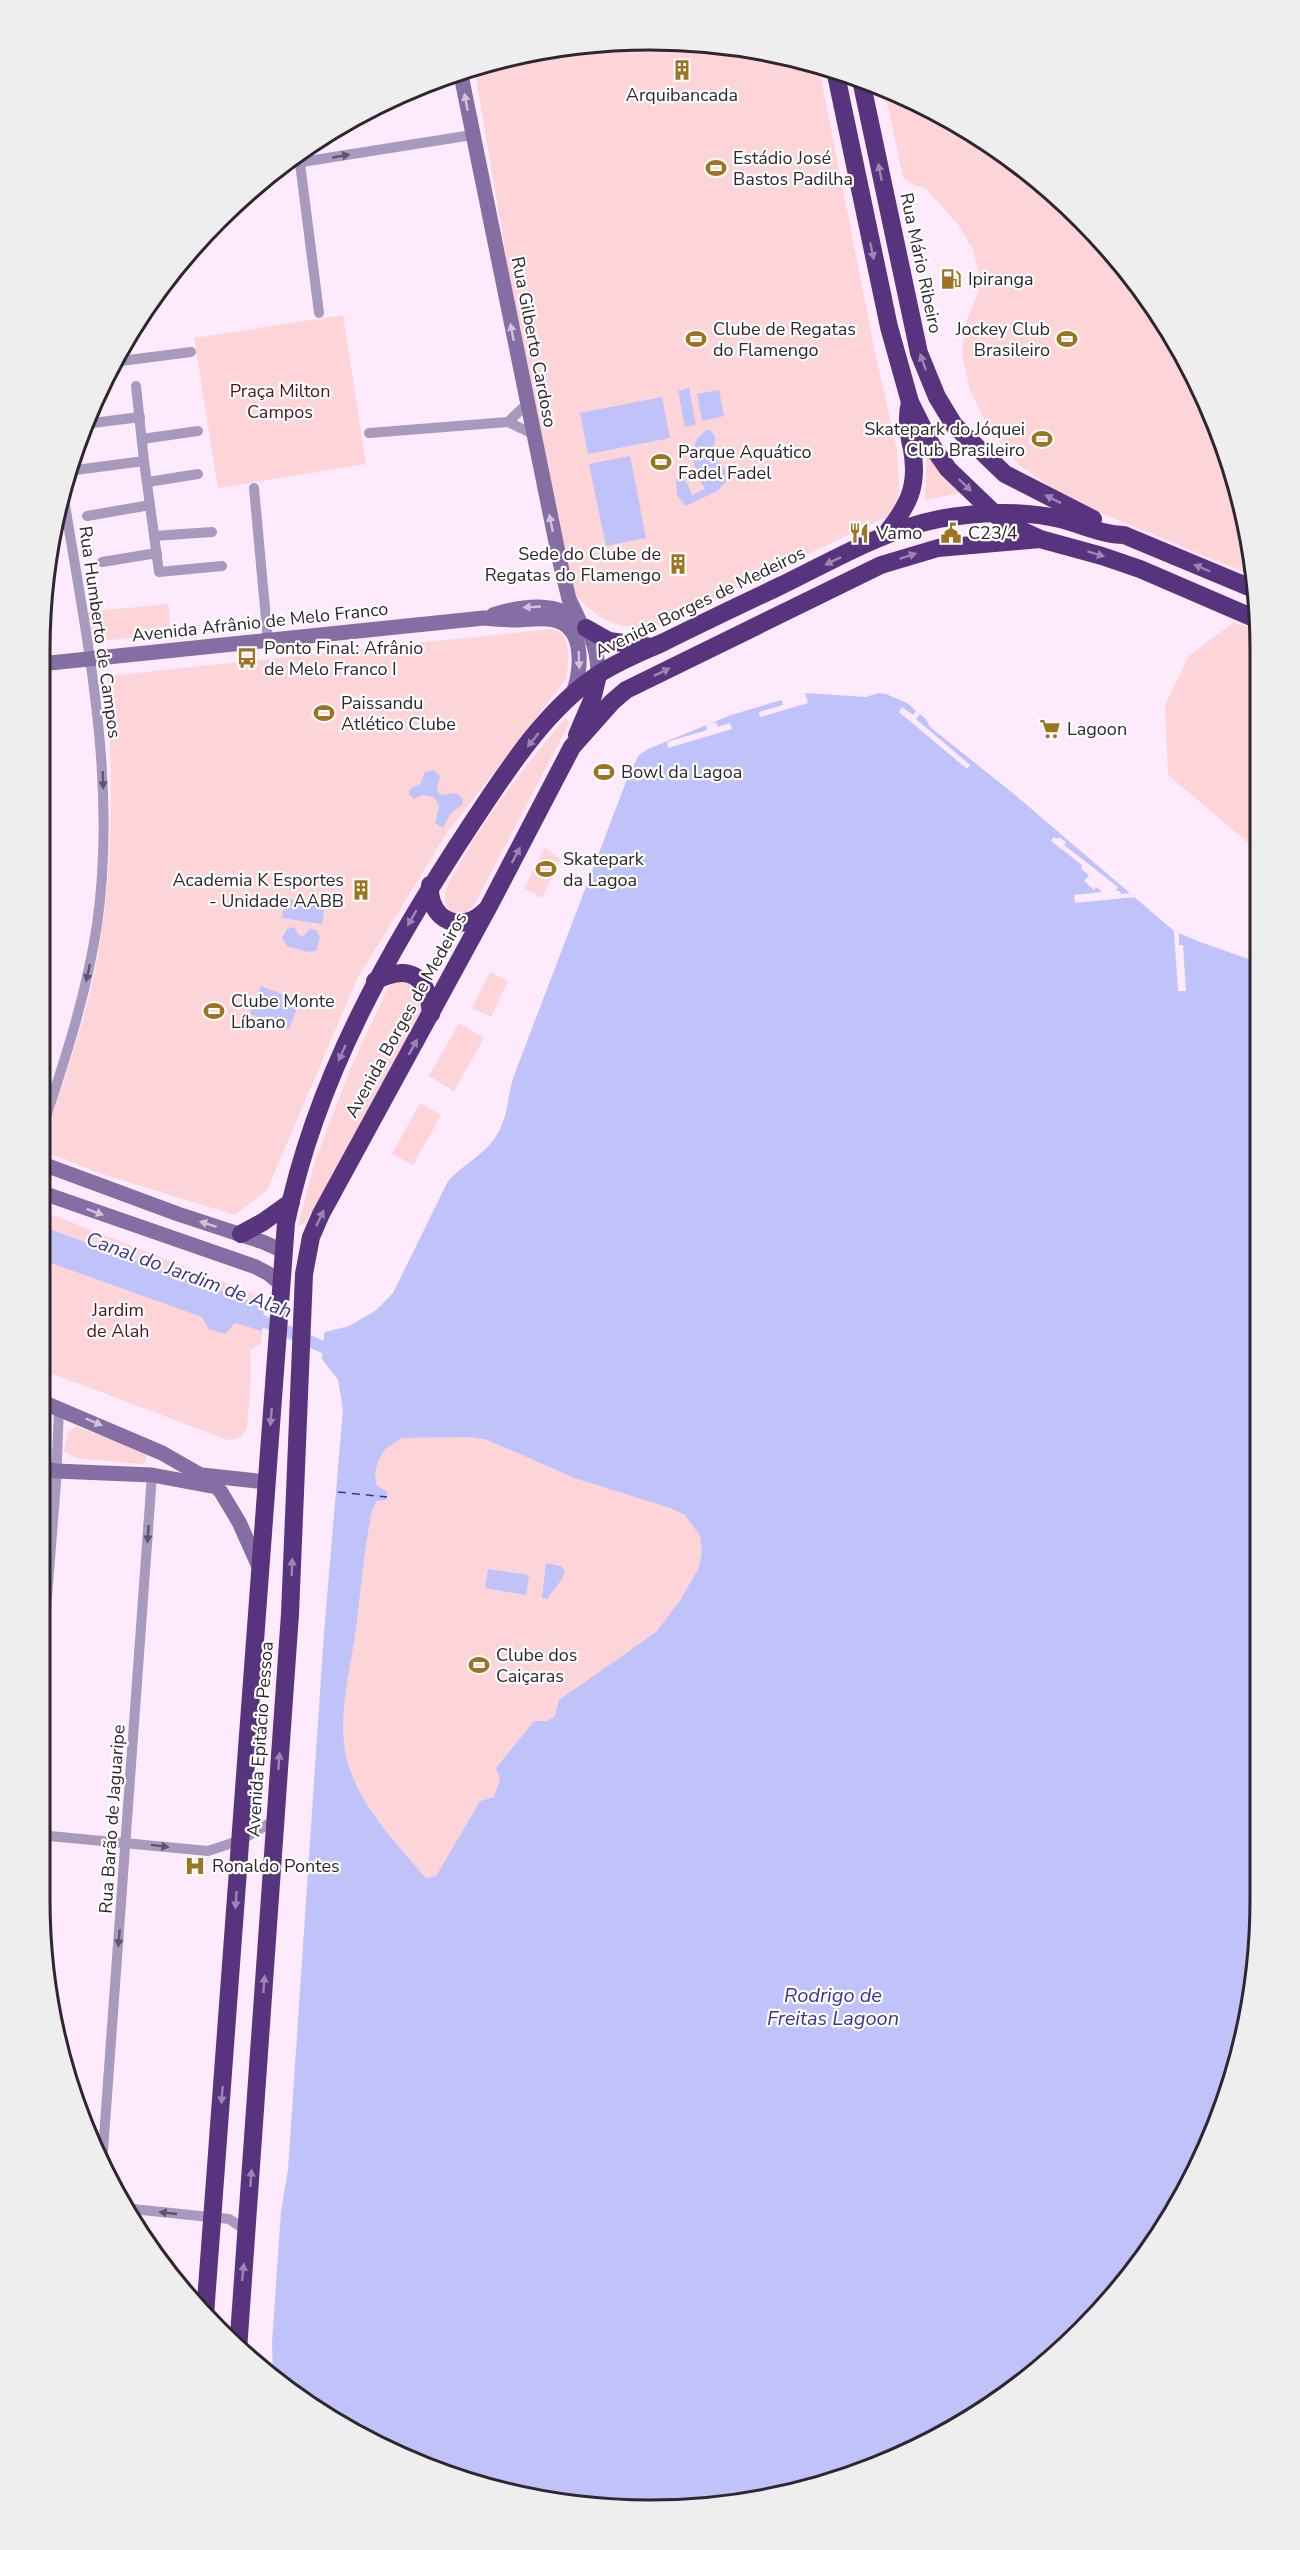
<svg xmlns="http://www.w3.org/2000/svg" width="1300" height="2550" font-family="'Nunito Sans',sans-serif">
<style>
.green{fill:#fdd4d7}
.water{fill:#bfc3f9;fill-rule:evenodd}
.pier{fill:#feeafd}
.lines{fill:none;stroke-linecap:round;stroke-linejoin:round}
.canal{stroke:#bfc3f9;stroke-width:12}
.ferry{stroke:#3c3395;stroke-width:1.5;stroke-dasharray:8 6;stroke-linecap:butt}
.street{stroke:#a899be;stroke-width:10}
.secondary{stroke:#856ea3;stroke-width:15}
.highway{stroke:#58337e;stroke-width:18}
.oneway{fill:#cec5da}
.oneway2{fill:#5f5468}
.oneway3{fill:#9b85b2}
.labels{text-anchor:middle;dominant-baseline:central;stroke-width:4.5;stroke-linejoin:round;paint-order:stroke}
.poi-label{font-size:18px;fill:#2f262f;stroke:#fff;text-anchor:start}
.street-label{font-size:18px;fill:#2f262f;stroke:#fff}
.park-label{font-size:18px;fill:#51121f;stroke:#fff}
.water-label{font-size:20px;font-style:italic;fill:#3c3395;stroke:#fff}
.rim{fill:none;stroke:#2f262f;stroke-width:3}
</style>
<rect width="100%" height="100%" fill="#feeafd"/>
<!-- green -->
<g class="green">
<path d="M690,40L808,60L818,63L877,362L897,450L899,488L897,502L886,517L659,625C619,633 596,619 570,589L518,326L474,67L570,44Z"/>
<path d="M884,88L920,102L1022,165L1135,278L1215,417L1256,577L1069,500L1019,465L985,421L970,390L962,354L965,324L979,291V275L973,249L958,224L925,188L915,186L903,177Z"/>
<path d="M343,315L366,464L218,488L194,338Z"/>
<path d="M927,450L965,492L925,500Z"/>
<path d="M168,604L171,634L91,642L87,612Z"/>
<path d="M1234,622L1256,630L1257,850L1168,775L1165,705L1189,656Z"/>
<path d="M551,629L563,634C570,650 569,662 566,679L447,833L357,979L267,1190L235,1215L105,1175L48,1153L43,1142C64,1080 87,1018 98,954C115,862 112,769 107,676Z"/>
<path d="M566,717L569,724L474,905L467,912L452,913C448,908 444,904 445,897C445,885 455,873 460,863C490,810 527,764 566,717Z"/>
<path d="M545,848L561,859L542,898L524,888Z"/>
<path d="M490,972L508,981L491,1017L472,1008Z"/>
<path d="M396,980H414L424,1006L306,1223L298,1226L315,1161L350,1070L387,989Z"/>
<path d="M459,1023L484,1038L454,1091L429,1076Z"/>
<path d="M420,1103L441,1115L413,1165L392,1154Z"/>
<path d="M40,1210L265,1298L261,1344L250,1350L251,1377L247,1428C242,1437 239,1439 228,1440L40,1369Z"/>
<path d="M77,1427L142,1450L146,1456V1461L142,1464L75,1458L64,1451L68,1432Z"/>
<path d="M471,1437L487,1440L577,1479L670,1508L685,1515L700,1536L702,1551L699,1567L681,1599L656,1632L559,1700L555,1716L547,1721L498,1775L500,1779L494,1797L480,1801L436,1876L426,1878C398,1845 365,1812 350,1770C333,1725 350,1675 356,1629C361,1590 364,1550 372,1511L377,1501L386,1500L388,1493L377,1486L375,1473L378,1462L385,1449L402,1438Z"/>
</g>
<!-- water -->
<g class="water">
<path d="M689,388L696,425L685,427L678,391Z"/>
<path d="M719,390L724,416L702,421L697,394Z"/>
<path d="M662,397L670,438L588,454L580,413Z"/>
<path d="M705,429L711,431L715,437C713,464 709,448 725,470L726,482L717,491L686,506L677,495L676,479L681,478L688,484L692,495L705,489C694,473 685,444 706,431Z"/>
<path d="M630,456L646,538L606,546L589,464Z"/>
<path d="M805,693L866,697L878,693L886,694L909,704L926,719L930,727L1014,794L1174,931L1200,942L1257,962L1260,1940L1240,2058L1198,2170L1158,2240L1082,2332L1022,2385L921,2448L846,2479L730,2506L610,2510L530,2499L416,2464L311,2408L273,2379L272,2343L281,2211L288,2170L324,1633L343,1409L338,1380L322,1359L324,1335L325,1332L349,1326L375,1311L393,1293L448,1181C469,1159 494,1151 504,1119C509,1104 509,1088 515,1073L629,774L639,755L648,749L731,715ZM471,1437L487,1440L577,1479L670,1508L685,1515L700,1536L702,1551L699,1567L681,1599L656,1632L559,1700L555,1716L547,1721H534L496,1768L500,1779L494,1797L480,1801L436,1876L426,1878C398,1845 365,1812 350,1770C334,1725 350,1675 356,1629C361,1590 364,1550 372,1511L377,1501L386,1500L388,1492L377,1486L375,1473L378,1462L385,1449L402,1438Z"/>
<path d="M433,770L440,776L437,790L440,795L456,793L463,799L462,805L451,813L443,828L435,823L439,806L434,797L423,795L414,799L409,794L410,789L420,784L425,772Z"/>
<path d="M285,899L325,904L322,924L282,918Z"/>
<path d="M294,927L299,935L303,936L310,929L316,930L320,937L316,951L308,952L287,946L282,938L287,929Z"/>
<path d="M261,986L300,1001L289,1029L250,1014Z"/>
<path d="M40,1226L264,1306L262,1331L235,1323L225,1334L209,1329L202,1317L40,1259Z"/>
<path d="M546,1563L561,1566L565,1571L562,1579L547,1599L542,1598Z"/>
<path d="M488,1569L529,1575L526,1595L485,1588Z"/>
</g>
<!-- pier -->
<g class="pier">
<path d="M805,693L808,703L760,717L759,712L783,705L781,699Z"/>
<path d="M911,702L928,717L926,719L920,714L916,719L970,765L967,769L899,712L902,707L913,715L916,711L909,704Z"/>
<path d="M716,722L718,727L730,723L732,729L668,748L667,742L707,730L706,725Z"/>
<path d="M1054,837L1057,839L1059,837L1066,842L1064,845L1118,887L1116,891H1120L1121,894L1131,893L1136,897L1075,903L1074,895L1102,892L1096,887L1094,890L1084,881L1089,875L1081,869L1082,865L1051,841Z"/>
<path d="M1174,931L1179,933V945H1183L1186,991H1178Z"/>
</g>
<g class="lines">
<!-- canal -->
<path class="canal" d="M247,1314L323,1347"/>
<!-- ferry -->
<path class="ferry" d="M338,1492L387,1497"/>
<!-- street -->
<g class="street">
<path d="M300,163L319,313"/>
<path d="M283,165L472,135"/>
<path d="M113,362L191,352"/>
<path d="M508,422L527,404"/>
<path d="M85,424L140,417"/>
<path d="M369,433L508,422L533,434"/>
<path d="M142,439L198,431"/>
<path d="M144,461L159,572L222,566"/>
<path d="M68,471L144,461L136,386"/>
<path d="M148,482L198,474"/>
<path d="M254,488L268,641"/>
<path d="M87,516L150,505"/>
<path d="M154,536L212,532"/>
<path d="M102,562L157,553"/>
<path d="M40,1135C63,1066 86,997 97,925C118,776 85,633 62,486"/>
<path d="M39,1697L56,1483L59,1408"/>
<path d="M39,1835L208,1851L241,1840L275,1820"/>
<path d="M102,2165L152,1475"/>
<path d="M123,2208L229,2219L241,2227L246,2236"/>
</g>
<!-- secondary -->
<g class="secondary">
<path d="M460,70L560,562L569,599L579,620"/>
<path d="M493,615C548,597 598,607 598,675"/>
<path d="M40,664L484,618C495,619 506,620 517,620C529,620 541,617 554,620C587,627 581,673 572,696"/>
<path d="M40,1163L178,1214L263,1242L283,1251"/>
<path d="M40,1192L256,1267L269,1274L282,1285"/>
<path d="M40,1401L162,1453L211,1481L221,1492L239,1522L260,1569"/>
<path d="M39,1468L56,1471L152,1475L211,1486"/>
<path d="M202,1475L266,1482"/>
</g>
<!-- highway -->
<g class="highway">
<path d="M835,70L889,327L910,402L932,446L948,469L996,515L1014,527L1038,538"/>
<path d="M861,80L919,353L937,397L954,425L1005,474L1093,519"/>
<path d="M885,535C908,506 919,487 912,449C908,432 906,419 910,402"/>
<path d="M586,628L609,641L651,647"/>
<path d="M577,735L592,700L598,675"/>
<path d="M430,885C428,921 462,935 486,910"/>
<path d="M375,981C410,963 428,976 431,1014"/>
<path d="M241,1234L263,1222L291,1202"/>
<path d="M205,2315L286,1223C316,1076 392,944 474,820C508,769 546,709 599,674C619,661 642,652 664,642C702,623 740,605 778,587C830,562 883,530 939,519C976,512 1023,510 1060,519C1081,524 1102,535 1124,535L1256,590"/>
<path d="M238,2350L290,1614L304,1274L311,1237L321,1214L489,906L572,747L612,702L626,690L881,565L938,548L1040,539L1102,556L1140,569L1256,619"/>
</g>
</g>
<!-- one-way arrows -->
<defs><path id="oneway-solid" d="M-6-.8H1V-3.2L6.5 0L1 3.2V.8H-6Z" transform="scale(1.5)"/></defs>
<g class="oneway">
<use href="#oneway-solid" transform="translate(466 102) rotate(-101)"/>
<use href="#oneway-solid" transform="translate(512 332) rotate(-101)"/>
<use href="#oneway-solid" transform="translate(551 523) rotate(-102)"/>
<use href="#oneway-solid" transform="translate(532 607) rotate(177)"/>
<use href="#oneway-solid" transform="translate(579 660) rotate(88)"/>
<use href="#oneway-solid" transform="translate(95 1212) rotate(20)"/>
<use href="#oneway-solid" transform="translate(208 1224) rotate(-162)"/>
<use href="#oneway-solid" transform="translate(94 1422) rotate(23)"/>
</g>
<g class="oneway2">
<use href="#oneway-solid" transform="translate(341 156) rotate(-10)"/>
<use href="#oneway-solid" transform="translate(103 780) rotate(88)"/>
<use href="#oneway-solid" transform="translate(88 973) rotate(102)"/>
<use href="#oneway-solid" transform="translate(148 1534) rotate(94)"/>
<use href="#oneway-solid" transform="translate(160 1846) rotate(7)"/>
<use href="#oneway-solid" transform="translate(119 1938) rotate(95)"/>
<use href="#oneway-solid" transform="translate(168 2213) rotate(-174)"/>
</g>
<g class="oneway3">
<use href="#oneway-solid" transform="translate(880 172) rotate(-101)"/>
<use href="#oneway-solid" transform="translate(872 251) rotate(78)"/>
<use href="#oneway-solid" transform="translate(923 362) rotate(-110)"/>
<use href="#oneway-solid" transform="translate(965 485) rotate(44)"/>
<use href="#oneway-solid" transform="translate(1053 499) rotate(-153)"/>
<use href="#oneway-solid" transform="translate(1096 554) rotate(17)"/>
<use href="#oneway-solid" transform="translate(908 556) rotate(-18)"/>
<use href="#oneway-solid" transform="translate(833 561) rotate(154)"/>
<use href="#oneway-solid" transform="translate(1202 568) rotate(-157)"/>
<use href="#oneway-solid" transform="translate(662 672) rotate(-26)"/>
<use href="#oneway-solid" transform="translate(533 740) rotate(129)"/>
<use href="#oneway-solid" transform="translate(516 855) rotate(-62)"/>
<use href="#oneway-solid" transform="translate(412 918) rotate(120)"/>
<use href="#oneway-solid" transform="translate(413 1047) rotate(-61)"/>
<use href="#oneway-solid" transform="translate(342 1053) rotate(114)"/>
<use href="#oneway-solid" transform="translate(320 1218) rotate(-65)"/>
<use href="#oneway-solid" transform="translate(271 1417) rotate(95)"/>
<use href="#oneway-solid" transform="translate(292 1567) rotate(-88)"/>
<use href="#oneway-solid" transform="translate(279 1761) rotate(-86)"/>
<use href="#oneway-solid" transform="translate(236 1900) rotate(94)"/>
<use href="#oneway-solid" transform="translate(264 1984) rotate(-86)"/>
<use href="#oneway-solid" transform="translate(222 2095) rotate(94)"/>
<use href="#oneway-solid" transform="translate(251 2178) rotate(-86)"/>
<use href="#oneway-solid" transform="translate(243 2272) rotate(-84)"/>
</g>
<!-- icons -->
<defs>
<g id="building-bare" transform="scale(1.62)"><path d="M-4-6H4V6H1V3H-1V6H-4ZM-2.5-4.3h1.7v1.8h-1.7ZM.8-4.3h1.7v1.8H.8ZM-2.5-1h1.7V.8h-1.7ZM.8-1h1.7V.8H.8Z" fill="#9d7522" stroke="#fff" stroke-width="2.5" paint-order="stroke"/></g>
<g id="stadium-bare" transform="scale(1.62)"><path d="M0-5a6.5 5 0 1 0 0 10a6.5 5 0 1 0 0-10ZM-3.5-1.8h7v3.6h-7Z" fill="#9d7522" stroke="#fff" stroke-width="2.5" paint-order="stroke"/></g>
<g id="fuel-bare" transform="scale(1.62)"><path d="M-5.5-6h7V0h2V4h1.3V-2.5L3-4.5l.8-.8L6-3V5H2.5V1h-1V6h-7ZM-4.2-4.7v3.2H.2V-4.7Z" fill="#9d7522" stroke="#fff" stroke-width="2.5" paint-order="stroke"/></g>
<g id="restaurant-bare" transform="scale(1.62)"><path d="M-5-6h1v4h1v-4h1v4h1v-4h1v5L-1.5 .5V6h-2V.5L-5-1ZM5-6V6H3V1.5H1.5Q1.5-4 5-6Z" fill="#9d7522" stroke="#fff" stroke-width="2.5" paint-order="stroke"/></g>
<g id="civic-bare" transform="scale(1.62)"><path d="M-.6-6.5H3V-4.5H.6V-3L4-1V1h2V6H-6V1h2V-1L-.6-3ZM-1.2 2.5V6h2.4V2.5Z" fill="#9d7522" stroke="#fff" stroke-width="2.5" paint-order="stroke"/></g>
<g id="bus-bare" transform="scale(1.62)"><path d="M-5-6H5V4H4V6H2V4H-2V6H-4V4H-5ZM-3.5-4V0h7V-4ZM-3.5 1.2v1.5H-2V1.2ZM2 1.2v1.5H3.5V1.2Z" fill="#9d7522" stroke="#fff" stroke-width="2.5" paint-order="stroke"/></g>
<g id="supermarket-bare" transform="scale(1.62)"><path d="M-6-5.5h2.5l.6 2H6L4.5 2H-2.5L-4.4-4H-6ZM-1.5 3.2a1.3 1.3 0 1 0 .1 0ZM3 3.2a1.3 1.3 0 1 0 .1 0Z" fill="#9d7522" stroke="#fff" stroke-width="2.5" paint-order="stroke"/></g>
<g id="hospital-bare" transform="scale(1.62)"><path d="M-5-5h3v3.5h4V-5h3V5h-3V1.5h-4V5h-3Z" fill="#9d7522" stroke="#fff" stroke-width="2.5" paint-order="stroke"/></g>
</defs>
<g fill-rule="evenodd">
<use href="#building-bare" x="682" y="70"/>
<use href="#stadium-bare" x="716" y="168"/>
<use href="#fuel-bare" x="951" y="279"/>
<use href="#stadium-bare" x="696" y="339"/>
<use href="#stadium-bare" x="1067" y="339"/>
<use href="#stadium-bare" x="1042" y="439"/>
<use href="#stadium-bare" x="661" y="462"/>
<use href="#restaurant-bare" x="859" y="533"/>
<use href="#civic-bare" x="951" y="533"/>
<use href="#building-bare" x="678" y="564"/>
<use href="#bus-bare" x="247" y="658"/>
<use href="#stadium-bare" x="324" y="713"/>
<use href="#supermarket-bare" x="1050" y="729"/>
<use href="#stadium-bare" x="604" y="772"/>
<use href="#stadium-bare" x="546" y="869"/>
<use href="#building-bare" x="361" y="890"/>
<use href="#stadium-bare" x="214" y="1011"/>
<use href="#stadium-bare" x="479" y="1665"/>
<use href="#hospital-bare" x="195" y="1866"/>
</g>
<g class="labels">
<!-- poi labels -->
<g class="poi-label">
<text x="682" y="95" text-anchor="middle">Arquibancada</text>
<text x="733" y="158">Estádio José<tspan x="733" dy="21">Bastos Padilha</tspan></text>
<text x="968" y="279">Ipiranga</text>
<text x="713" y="329">Clube de Regatas<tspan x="713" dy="21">do Flamengo</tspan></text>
<text x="1050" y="329" text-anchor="end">Jockey Club<tspan x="1050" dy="21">Brasileiro</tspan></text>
<text x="1025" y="429" text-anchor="end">Skatepark do Jóquei<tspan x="1025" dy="21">Club Brasileiro</tspan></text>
<text x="678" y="452">Parque Aquático<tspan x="678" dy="21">Fadel Fadel</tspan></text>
<text x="876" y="533">Vamo</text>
<text x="968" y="533">C23/4</text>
<text x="661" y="554" text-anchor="end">Sede do Clube de<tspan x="661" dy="21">Regatas do Flamengo</tspan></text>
<text x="264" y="648">Ponto Final: Afrânio<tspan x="264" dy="21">de Melo Franco I</tspan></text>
<text x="341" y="703">Paissandu<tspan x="341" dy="21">Atlético Clube</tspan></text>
<text x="1067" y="729">Lagoon</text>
<text x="621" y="772">Bowl da Lagoa</text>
<text x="563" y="859">Skatepark<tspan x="563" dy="21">da Lagoa</tspan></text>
<text x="344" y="880" text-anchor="end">Academia K Esportes<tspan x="344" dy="21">- Unidade AABB</tspan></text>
<text x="231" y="1001">Clube Monte<tspan x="231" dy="21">Líbano</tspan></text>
<text x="496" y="1655">Clube dos<tspan x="496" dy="21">Caiçaras</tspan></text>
<text x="212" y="1866">Ronaldo Pontes</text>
</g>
<!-- street labels -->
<g class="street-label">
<text transform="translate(921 263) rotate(78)">Rua Mário Ribeiro</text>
<text transform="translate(534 342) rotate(79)">Rua Gilberto Cardoso</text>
<text transform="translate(700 602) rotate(-26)">Avenida Borges de Medeiros</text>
<text transform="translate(260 622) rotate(-6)">Avenida Afrânio de Melo Franco</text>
<text transform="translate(100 632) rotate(82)">Rua Humberto de Campos</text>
<text transform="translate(406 1015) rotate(-61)">Avenida Borges de Medeiros</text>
<text transform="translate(260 1739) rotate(-86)">Avenida Epitácio Pessoa</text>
<text transform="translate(112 1819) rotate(-86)">Rua Barão de Jaguaripe</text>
</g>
<!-- park labels -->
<g class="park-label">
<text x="280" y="391">Praça Milton<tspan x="280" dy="21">Campos</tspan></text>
<text x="118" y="1310">Jardim<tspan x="118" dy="21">de Alah</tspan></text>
</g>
<!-- water labels -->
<g class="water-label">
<text transform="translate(189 1275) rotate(20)">Canal do Jardim de Alah</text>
<text x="833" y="1995">Rodrigo de<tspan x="833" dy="23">Freitas Lagoon</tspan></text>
</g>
</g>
<!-- crop -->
<path d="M0 0H1300V2550H0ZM650 50H650A600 600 0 0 1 1250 650V1900A600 600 0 0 1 650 2500H650A600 600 0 0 1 50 1900V650A600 600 0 0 1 650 50Z" fill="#eee" fill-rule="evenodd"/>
<path class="rim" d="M650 50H650A600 600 0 0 1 1250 650V1900A600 600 0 0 1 650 2500H650A600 600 0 0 1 50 1900V650A600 600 0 0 1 650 50Z"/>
</svg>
